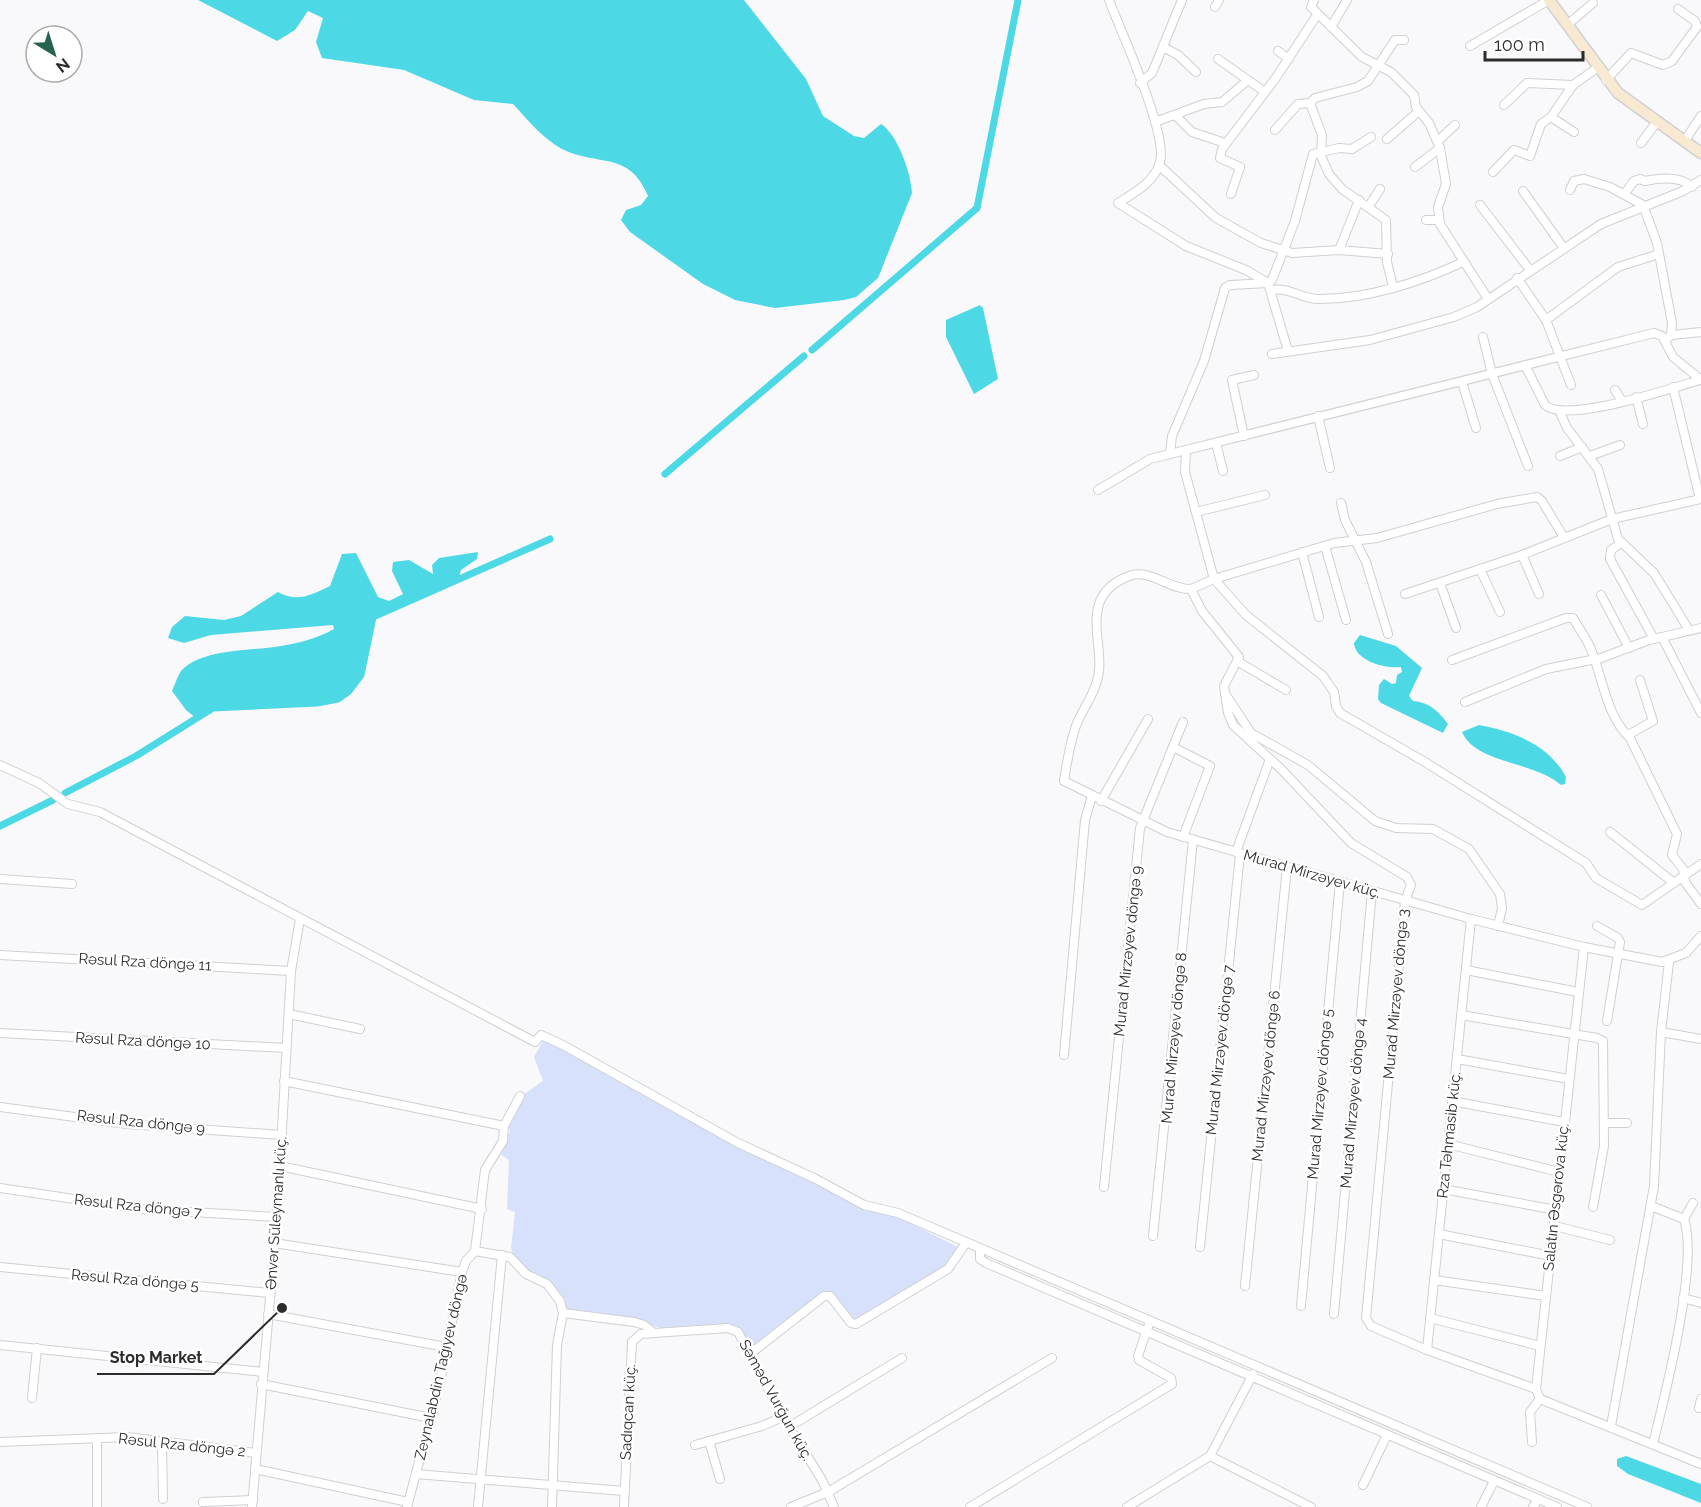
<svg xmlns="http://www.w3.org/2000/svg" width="1701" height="1507" font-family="Raleway,sans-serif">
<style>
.green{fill:#d7e1fc}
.water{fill:#4dd8e5}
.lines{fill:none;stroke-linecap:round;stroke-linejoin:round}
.canal{stroke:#4dd8e5;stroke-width:7}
.street-casing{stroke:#cfd0d2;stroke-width:10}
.secondary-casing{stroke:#cfd0d2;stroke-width:13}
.street{stroke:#fff;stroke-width:8}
.secondary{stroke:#f8e9d3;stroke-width:10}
.labels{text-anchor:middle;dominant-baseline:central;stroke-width:5;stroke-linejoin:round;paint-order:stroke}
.street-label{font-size:15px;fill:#2c2c2d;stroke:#fff}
.leader{fill:none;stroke:#2c2c2d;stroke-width:2}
.callout-dot{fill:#2c2c2d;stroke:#fff;stroke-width:2}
.callout-label{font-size:16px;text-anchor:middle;font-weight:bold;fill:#2c2c2d;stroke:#fff;stroke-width:5;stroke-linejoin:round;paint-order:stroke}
</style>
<rect width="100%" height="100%" fill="#f9f9fb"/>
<!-- green -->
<path class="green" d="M544,1039L745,1151L888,1212L960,1248L948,1268L854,1322L828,1291L753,1349L736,1325L666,1330L635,1319L570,1313L549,1281L526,1271L514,1256L511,1248L515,1212L507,1209L509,1160L499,1153L510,1132L508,1124L523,1095L543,1081L534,1057Z"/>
<!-- water -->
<g class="water">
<path d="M198,0H744L806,79L823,116L854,136L864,138L881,124C898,135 911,173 912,193L878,278L856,297L844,300L775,308L735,300L703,284L630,232L621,220L626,210L641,205L648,196C629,150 598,167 562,149C543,139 527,119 513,104L474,100L404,70L322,58L316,42L323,18L308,11L295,30L277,41Z"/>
<path d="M980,305L983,308L998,379L974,394L946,337V320Z"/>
<path d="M478,552L477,559L461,570L458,580L373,617C369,635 368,660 360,676C332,731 238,686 196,718L186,710L172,691C175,685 178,674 182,670C204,648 254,651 281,646C300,643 318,638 334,629L333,625L211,635L184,643L168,638L172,627L185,616L224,620L241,616L278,592C297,603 311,595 330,586L342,554L356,553L378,597L389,601L403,594L392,571L393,562L409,560L433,574L432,565L439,558Z"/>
<path d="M1360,635L1396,646L1422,668L1409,696L1413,701C1429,702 1438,711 1448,724L1443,733L1381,703L1378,699L1379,685L1384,679L1392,684L1396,683L1397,675L1402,672L1401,667C1386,669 1355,661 1354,643Z"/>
<path d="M1479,725C1513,731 1549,745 1566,777L1565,784L1561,785C1534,761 1476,764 1462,732Z"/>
<path d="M1626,1456L1701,1484V1503L1628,1474L1617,1466V1459Z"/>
</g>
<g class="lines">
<!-- canal -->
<g class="canal">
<path d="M812,350L977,208L1018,0"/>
<path d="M665,474L804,356"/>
<path d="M373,617L550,539"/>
<path d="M65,793L136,756L213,708L317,703L338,699L348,692L361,675L373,617"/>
<path d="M0,826L53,800"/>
</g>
<!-- street casing -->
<g class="street-casing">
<g id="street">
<path d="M1109,0C1121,32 1168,133 1160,162C1155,182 1134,193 1118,203L1186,246L1246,270L1268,283L1288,351"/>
<path d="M1314,0L1311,7L1362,57L1391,72L1414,95L1416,107L1429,123L1440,148L1446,184L1438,207L1440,224L1488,299"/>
<path d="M1215,7L1219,0"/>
<path d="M1567,25L1593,3"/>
<path d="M1331,27L1347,0"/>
<path d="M1470,46L1549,0"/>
<path d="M1165,48L1178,55L1196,72"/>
<path d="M1278,51L1289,59"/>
<path d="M1218,59L1265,92"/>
<path d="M1606,80L1631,53L1663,65L1672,61L1697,27L1695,21L1678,9"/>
<path d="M1140,83L1152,73L1182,0"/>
<path d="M1504,105L1527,83L1573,85"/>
<path d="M1175,115L1192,132L1225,143"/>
<path d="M1551,117L1574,132"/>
<path d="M1155,122L1204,104L1222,102L1248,80"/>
<path d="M1275,130L1298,104L1310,103"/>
<path d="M1387,139L1419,111"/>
<path d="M1438,141L1455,125"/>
<path d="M1684,142L1701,116"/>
<path d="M1641,143L1656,123"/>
<path d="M1159,165L1216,218L1261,243L1292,253L1339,250L1388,254"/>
<path d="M1415,167L1440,148"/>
<path d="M1493,172L1514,150L1530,156L1541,124L1551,117L1573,85L1597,68"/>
<path d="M1570,190L1574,181L1584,179L1610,187L1643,205L1657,243L1672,323L1671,335L1665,341"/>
<path d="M1523,191L1563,247"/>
<path d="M1625,193L1634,181L1640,179L1645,181C1659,178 1680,175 1692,187"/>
<path d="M1231,194L1240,167L1220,158L1222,149L1275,79L1317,15"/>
<path d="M1480,205L1530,270"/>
<path d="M1369,206L1380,189"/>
<path d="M1426,220H1439"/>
<path d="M1339,250L1359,200"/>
<path d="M1517,278L1546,320L1571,385"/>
<path d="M1393,287L1387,262L1386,220L1342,189L1329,174L1321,156L1322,135L1310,103L1315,98L1357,87L1368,81L1395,40H1404"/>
<path d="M1272,290C1289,287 1300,298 1317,299C1364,300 1421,282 1463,262"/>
<path d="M1546,320L1618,267L1659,254"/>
<path d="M1671,335L1701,332"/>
<path d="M1483,337L1492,374L1528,466"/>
<path d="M1272,354L1370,340L1454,317L1477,307L1601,224L1683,191L1701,180"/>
<path d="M1525,365L1545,405C1567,424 1671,388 1700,380"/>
<path d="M1462,382L1476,428"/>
<path d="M1673,387L1700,499"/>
<path d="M1615,390L1622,401"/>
<path d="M1636,397L1643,424"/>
<path d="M1559,410L1567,428L1598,469L1618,539L1654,573L1689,630"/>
<path d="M1318,416L1330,468"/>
<path d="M1244,436L1232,380L1254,375"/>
<path d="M1216,443L1223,471"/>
<path d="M1186,451L1185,472L1214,579L1246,615L1323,676L1334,692L1336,706L1340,713L1425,762L1586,863L1596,878L1642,905L1701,864"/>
<path d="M1170,454L1172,436L1204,361L1225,288L1230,285L1268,283L1272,280L1295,221L1313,154L1339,148L1352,149L1371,137"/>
<path d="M1560,456L1582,447"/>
<path d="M1590,456L1620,445"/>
<path d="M1098,490L1150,459L1654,333L1662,336L1673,357L1701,380"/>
<path d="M1341,503L1345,520L1366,562L1388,634"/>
<path d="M1196,512L1265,495"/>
<path d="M1563,536L1542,501L1537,497L1497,504L1377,538L1334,543L1214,579L1191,589C1170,590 1149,568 1129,576C1074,597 1108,647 1097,681C1093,696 1083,709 1077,723C1070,741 1067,762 1064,781L1167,832L1471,919L1584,947L1662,962L1686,953L1701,936"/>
<path d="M1621,543L1611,550L1610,559L1654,639"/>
<path d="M1325,546L1346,620"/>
<path d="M1302,552L1319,617"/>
<path d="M1522,555L1539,594"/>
<path d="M1480,569L1500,612"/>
<path d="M1440,583L1456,628"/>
<path d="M1191,589L1202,611L1239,657L1224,686L1228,713L1233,725L1281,769L1351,843L1407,877L1411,885L1405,901L1366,1318L1371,1326L1427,1350L1536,1389"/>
<path d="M1405,594L1522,555L1612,519L1701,499"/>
<path d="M1601,595L1629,648"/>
<path d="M1662,637L1701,713"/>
<path d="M1452,660L1566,618H1573C1579,629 1588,640 1592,652C1603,680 1607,717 1630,738L1677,834L1672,855L1683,869L1685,882L1701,904"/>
<path d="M1237,661L1286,690"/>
<path d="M1226,695L1251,733L1308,765L1375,821L1396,828L1433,829L1469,849L1500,894L1502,908L1498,926"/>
<path d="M1465,702L1546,669L1601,658L1649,640L1701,628"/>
<path d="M1628,735L1653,721L1640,680"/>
<path d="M1173,747L1210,766L1183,837"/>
<path d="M0,765L39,783L68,804L100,812L535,1042L541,1035L563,1045L738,1143L814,1178L864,1205L898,1213L1587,1507"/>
<path d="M1101,801L1148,719"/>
<path d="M1610,832L1674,883"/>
<path d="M1236,852L1270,759"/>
<path d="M0,879L72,884"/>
<path d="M1597,926L1618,938L1620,942L1607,1021"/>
<path d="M0,955L291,971"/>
<path d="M1466,970L1578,992"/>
<path d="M289,1014L360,1029"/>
<path d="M1461,1015L1597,1038L1603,1041L1604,1146L1593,1207"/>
<path d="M1661,1032L1701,1039"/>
<path d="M0,1033L286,1048"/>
<path d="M1064,1055L1085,820L1092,796"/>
<path d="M1457,1059L1569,1079"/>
<path d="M284,1081L504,1126"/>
<path d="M1452,1101L1564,1122"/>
<path d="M0,1107L127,1124L282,1135"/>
<path d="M1604,1123H1627"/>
<path d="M1448,1144L1559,1172"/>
<path d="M280,1166L482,1209"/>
<path d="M1104,1187L1140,828L1183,722"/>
<path d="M0,1188L141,1209L277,1217"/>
<path d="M1443,1189L1556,1210"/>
<path d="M1651,1206L1684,1219C1699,1264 1665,1395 1653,1444"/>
<path d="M1684,1219L1693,1203"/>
<path d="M1555,1226L1610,1240"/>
<path d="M1439,1234L1551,1256"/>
<path d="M1153,1236L1193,840"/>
<path d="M274,1243L462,1272"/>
<path d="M1200,1247L1240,854"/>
<path d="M980,1249V1259L986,1263C1176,1345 1366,1427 1557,1507"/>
<path d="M475,1251L510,1257L526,1274L547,1284L560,1301L563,1313L634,1322L644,1325L654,1333L728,1328L738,1332L783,1417L822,1480L834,1507"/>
<path d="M0,1267L270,1293"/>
<path d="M1434,1280L1546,1296"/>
<path d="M1245,1286L1287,867"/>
<path d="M1683,1298L1701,1303"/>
<path d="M1301,1306L1340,882"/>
<path d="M268,1314L446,1347"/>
<path d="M1334,1314L1372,891"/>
<path d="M1430,1318L1540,1346"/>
<path d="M0,1345L263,1372"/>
<path d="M1427,1350L1471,919"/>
<path d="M750,1354L824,1296H830L851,1323L856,1324L948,1269L966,1243"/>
<path d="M261,1384L431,1418"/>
<path d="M32,1398L37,1348"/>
<path d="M1540,1399L1701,1464"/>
<path d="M1699,1408L1701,1399"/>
<path d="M1611,1426L1654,1186L1661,1032L1669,962"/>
<path d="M789,1427L902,1358"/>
<path d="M709,1441L720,1479"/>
<path d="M0,1442L127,1437L256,1453"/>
<path d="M162,1442L163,1499"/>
<path d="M1532,1442L1530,1412L1540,1399L1536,1389L1584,947"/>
<path d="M695,1445L762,1426L783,1417"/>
<path d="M1210,1456L1311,1507"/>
<path d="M1210,1456L1253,1374"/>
<path d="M255,1469L408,1502"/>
<path d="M416,1474L624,1491"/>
<path d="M1363,1485L1386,1437"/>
<path d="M203,1502L253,1500"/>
<path d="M97,1507V1438"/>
<path d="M252,1507L277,1217L291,971L300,919"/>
<path d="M407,1507L439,1387L462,1272L466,1261L475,1251L485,1170L503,1141L504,1126L520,1096"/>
<path d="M478,1507L502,1255"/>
<path d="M552,1507L557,1345L563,1313"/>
<path d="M624,1507L632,1342L641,1334L654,1333"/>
<path d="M791,1507L828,1492L1052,1358"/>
<path d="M970,1507L1172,1384L1171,1378L1139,1360L1138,1356L1150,1321"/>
<path d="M1127,1507L1210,1456"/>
<path d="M1481,1507L1494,1481"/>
<path d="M1533,1507L1538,1499"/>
</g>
</g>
<!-- secondary casing -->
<g class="secondary-casing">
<path id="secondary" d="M1549,0L1618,93L1701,153"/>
</g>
<!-- street -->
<use href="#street" class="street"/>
<!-- secondary -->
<use href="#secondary" class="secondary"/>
</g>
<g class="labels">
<!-- street labels -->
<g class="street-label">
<text transform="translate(1312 874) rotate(16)">Murad Mirzəyev küç.</text>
<text transform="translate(1128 951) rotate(-84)">Murad Mirzəyev döngə 9</text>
<text transform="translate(145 962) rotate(3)">Rəsul Rza döngə 11</text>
<text transform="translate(1396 994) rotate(-85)">Murad Mirzəyev döngə 3</text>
<text transform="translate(1174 1038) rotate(-85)">Murad Mirzəyev döngə 8</text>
<text transform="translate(143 1041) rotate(3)">Rəsul Rza döngə 10</text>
<text transform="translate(1220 1050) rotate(-84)">Murad Mirzəyev döngə 7</text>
<text transform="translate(1266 1076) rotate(-84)">Murad Mirzəyev döngə 6</text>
<text transform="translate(1320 1094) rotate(-85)">Murad Mirzəyev döngə 5</text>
<text transform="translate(1353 1103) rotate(-85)">Murad Mirzəyev döngə 4</text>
<text transform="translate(141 1122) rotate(6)">Rəsul Rza döngə 9</text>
<text transform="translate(1449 1135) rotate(-84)">Rza Təhmasib küç.</text>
<text transform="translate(1556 1197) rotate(-84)">Salatın Əsgərova küç.</text>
<text transform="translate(138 1206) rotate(6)">Rəsul Rza döngə 7</text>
<text transform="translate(276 1213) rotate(-86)">Ənvər Süleymanlı küç.</text>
<text transform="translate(135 1280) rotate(5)">Rəsul Rza döngə 5</text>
<text transform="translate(441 1367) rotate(-77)">Zeynalabdin Tağıyev döngə</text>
<text transform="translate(776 1400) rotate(61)">Səməd Vurğun küç.</text>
<text transform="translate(628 1412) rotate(-87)">Sadıqcan küç.</text>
<text transform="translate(182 1445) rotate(6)">Rəsul Rza döngə 2</text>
</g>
</g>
<!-- callouts -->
<path class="leader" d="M282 1308L214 1374H97"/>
<circle class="callout-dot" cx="282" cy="1308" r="6"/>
<g class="callout-label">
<text x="156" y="1363">Stop Market</text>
</g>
<!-- north arrow -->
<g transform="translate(54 54) rotate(142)"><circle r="28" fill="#ffffff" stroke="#ababab" stroke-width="1.5"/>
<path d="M0-4.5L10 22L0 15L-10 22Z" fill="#266450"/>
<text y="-9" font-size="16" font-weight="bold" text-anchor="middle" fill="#2c2c2d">N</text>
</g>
<!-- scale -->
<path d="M1485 51v9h98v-9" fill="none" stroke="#2c2c2d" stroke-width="3"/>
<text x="1494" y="51" font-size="18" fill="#2c2c2d" stroke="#ffffff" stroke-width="4.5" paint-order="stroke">100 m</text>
</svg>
